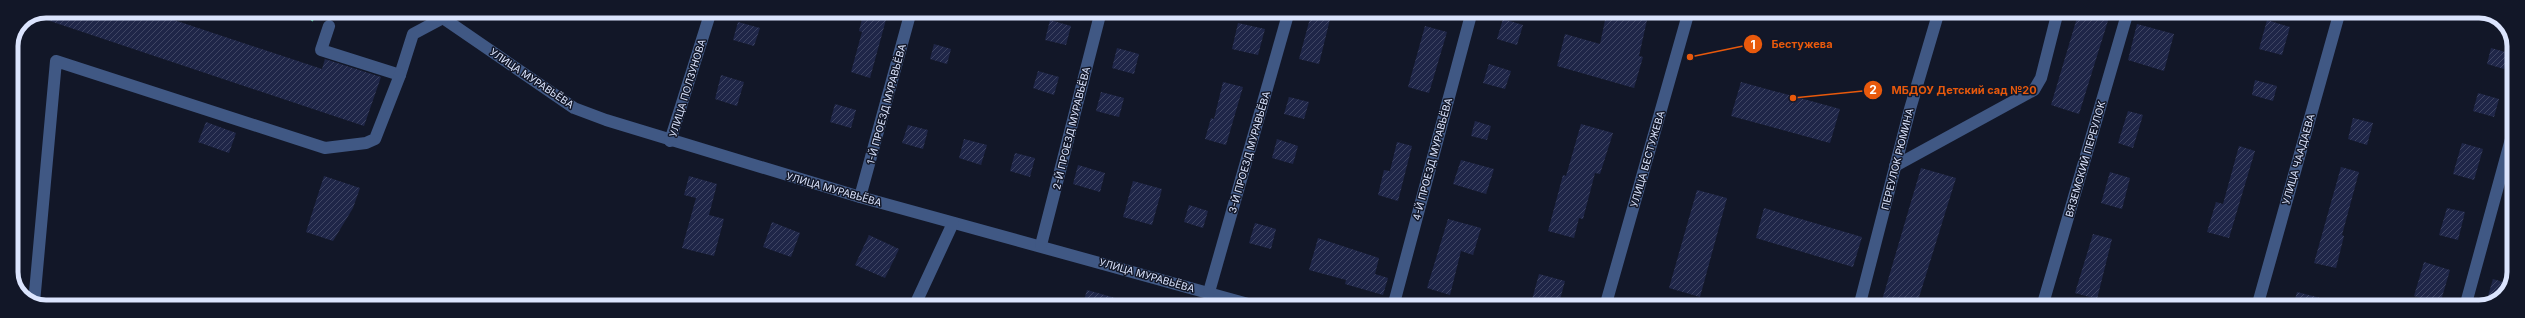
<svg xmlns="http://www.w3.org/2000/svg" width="2525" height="318" font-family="Inter,sans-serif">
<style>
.building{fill:url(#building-hatch)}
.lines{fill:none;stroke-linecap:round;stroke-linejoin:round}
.path{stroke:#38b47c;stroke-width:2.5;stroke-dasharray:2 3;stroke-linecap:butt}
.minor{stroke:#405884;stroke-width:12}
.labels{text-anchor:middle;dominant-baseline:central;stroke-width:3;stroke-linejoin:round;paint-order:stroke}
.street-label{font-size:10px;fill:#dbe4fd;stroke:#121728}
.rim{fill:none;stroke:#dbe4fd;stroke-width:5}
.leader{fill:none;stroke:#e8590c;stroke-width:1.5}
.callout-dot{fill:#e8590c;stroke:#121728;stroke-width:1.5}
.mark-label{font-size:12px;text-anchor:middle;font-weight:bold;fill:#fff}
.callout-label{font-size:11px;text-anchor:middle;font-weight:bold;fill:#e8590c;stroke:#121728;stroke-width:3;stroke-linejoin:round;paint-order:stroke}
</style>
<defs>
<pattern id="building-hatch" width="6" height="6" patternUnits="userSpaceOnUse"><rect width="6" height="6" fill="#1f2648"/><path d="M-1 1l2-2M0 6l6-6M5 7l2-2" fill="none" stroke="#3f4563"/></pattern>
</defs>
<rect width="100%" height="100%" fill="#121728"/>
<!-- building -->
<g class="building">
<path d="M46,11H147L322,69L325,59L381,77L364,126L35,16Z"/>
<path d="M864,11L887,16L870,78L851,72L862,32L859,31Z"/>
<path d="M1312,11H1332L1319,64L1299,59Z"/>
<path d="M1607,11H1649L1639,56L1643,57L1634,88L1557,66L1565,34L1600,44Z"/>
<path d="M2079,11H2111L2079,114L2051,105Z"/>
<path d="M1503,19L1523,25L1517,45L1497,39Z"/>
<path d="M1050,20L1071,26L1066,45L1045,40Z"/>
<path d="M2267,20L2290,27L2282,55L2259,49Z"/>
<path d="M738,22L760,28L754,46L733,40Z"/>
<path d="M1238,23L1265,29L1258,55L1232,49Z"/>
<path d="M2137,24L2174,34L2164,71L2128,60Z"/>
<path d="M1425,26L1447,32L1429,93L1408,87Z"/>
<path d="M934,44L951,49L947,64L930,59Z"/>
<path d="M1117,48L1139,54L1134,74L1112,68Z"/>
<path d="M2491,48L2509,53L2504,69L2487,64Z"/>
<path d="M1489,64L1511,71L1505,89L1483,83Z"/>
<path d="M1038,71L1059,77L1054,95L1033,88Z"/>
<path d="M721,75L744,82L737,106L715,99Z"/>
<path d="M2255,80L2277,86L2273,101L2252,95Z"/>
<path d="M1223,82L1243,87L1226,145L1205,139L1211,118L1214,119Z"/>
<path d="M1741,82L1840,109L1830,143L1731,116Z"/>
<path d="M1101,92L1124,98L1119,117L1096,111Z"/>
<path d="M2478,93L2499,99L2494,117L2473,111Z"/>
<path d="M1289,97L1309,102L1304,119L1284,114Z"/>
<path d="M835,104L856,110L851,128L830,122Z"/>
<path d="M2128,111L2143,115L2133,148L2118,143Z"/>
<path d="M2353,118L2373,123L2367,145L2348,139Z"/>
<path d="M1475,121L1491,126L1487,140L1471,136Z"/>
<path d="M206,122L236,133L229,153L198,142Z"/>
<path d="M1581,124L1613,133L1600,174L1595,173L1583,219L1579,218L1574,238L1548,231L1563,175L1566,176Z"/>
<path d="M908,125L928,130L923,149L902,143Z"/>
<path d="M964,139L987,145L981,165L959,158Z"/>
<path d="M1277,139L1298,146L1293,164L1272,158Z"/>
<path d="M1397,142L1412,146L1398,201L1378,195L1384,170L1390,171Z"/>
<path d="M2462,143L2483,149L2474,180L2453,174Z"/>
<path d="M2239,146L2255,151L2229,238L2207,232L2216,202L2223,204Z"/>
<path d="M1015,153L1035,158L1030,177L1010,171Z"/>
<path d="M1461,160L1494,169L1486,194L1453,184Z"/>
<path d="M1078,165L1105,173L1100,192L1073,184Z"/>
<path d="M2341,167L2359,172L2342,235L2344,236L2336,268L2314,263Z"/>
<path d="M1921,168L1956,178L1916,307H1880Z"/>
<path d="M2110,172L2130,178L2122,209L2101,203Z"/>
<path d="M324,176L360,188L353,208L333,241L306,232Z"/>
<path d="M689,176L717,184L709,215L724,219L714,256L682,248L696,198L684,195Z"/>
<path d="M1133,181L1162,189L1152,225L1123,217Z"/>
<path d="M1697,190L1727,198L1700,297L1669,288Z"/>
<path d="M1189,205L1208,211L1203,228L1184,222Z"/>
<path d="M1764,208L1862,237L1853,267L1756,238Z"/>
<path d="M2447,208L2465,212L2458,240L2439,235Z"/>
<path d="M1448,219L1481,228L1473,255L1461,251L1450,295L1427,288Z"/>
<path d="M772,222L800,233L791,257L763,247Z"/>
<path d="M1255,223L1276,229L1271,249L1249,243Z"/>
<path d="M2093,234L2112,239L2097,299L2075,293Z"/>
<path d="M869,235L899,249L885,278L855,265Z"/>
<path d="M1318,238L1379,258L1375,274L1388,278L1383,295L1345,284L1346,280L1309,270Z"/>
<path d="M2424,262L2450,270L2440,304L2414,296Z"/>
<path d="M1539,274L1565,281L1558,307H1530Z"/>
<path d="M2493,279L2510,284L2502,298L2488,296Z"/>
<path d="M1087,290L1133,303V307H1082Z"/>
<path d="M2297,292L2336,302L2335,307H2293Z"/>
</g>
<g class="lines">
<!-- path -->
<path class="path" d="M288,11L315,21"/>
<!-- minor -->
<g class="minor">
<path d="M437,11L443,18L574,108L606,120L860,197L1259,307"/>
<path d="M329,26L321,50L400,75L413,34L443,18"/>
<path d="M670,141L711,11"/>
<path d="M1895,166L2034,90L2041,78L2058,11"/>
<path d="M860,197L911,11"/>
<path d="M1041,245L1101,11"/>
<path d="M1209,292L1289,11"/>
<path d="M34,303L56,61L325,148L366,143L375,139L400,75"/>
<path d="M914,307L953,223"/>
<path d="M1393,307L1472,11"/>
<path d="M1605,307L1689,11"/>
<path d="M1859,307L1910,109L1939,11"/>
<path d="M2042,307L2128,11"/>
<path d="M2257,307L2340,11"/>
<path d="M2465,307L2514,128"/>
</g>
</g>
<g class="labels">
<!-- street labels -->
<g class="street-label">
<text transform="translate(532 78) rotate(34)">УЛИЦА МУРАВЬЁВА</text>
<text transform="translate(687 88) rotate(-73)">УЛИЦА ПОЛЗУНОВА</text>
<text transform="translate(886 104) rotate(-75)">1-Й ПРОЕЗД МУРАВЬЁВА</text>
<text transform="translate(1071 128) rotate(-76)">2-Й ПРОЕЗД МУРАВЬЁВА</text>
<text transform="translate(1249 152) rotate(-74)">3-Й ПРОЕЗД МУРАВЬЁВА</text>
<text transform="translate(1432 159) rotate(-75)">4-Й ПРОЕЗД МУРАВЬЁВА</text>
<text transform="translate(1647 159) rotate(-74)">УЛИЦА БЕСТУЖЕВА</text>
<text transform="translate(1897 159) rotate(-76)">ПЕРЕУЛОК РЮМИНА</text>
<text transform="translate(2085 159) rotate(-74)">ВЯЗЕМСКИЙ ПЕРЕУЛОК</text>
<text transform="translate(2298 159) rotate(-74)">УЛИЦА ЧААДАЕВА</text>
<text transform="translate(834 189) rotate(16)">УЛИЦА МУРАВЬЁВА</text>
<text transform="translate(1147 275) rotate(16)">УЛИЦА МУРАВЬЁВА</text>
</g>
</g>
<!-- crop -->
<path d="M0 0H2525V318H0ZM46 18H2479A28 28 0 0 1 2507 46V272A28 28 0 0 1 2479 300H46A28 28 0 0 1 18 272V46A28 28 0 0 1 46 18Z" fill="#121728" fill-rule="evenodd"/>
<path class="rim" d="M46 18H2479A28 28 0 0 1 2507 46V272A28 28 0 0 1 2479 300H46A28 28 0 0 1 18 272V46A28 28 0 0 1 46 18Z"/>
<!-- callouts -->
<path class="leader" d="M1690 57L1753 44M1793 98L1873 90"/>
<g class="callout-dot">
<circle cx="1690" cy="57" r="4"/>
<circle cx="1793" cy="98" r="4"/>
<circle cx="1753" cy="44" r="10"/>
<circle cx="1873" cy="90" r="10"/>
</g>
<g class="mark-label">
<text x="1753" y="49">1</text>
<text x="1873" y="94">2</text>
</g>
<g class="callout-label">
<text x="1802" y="48">Бестужева</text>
<text x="1964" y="94">МБДОУ Детский сад №20</text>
</g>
</svg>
